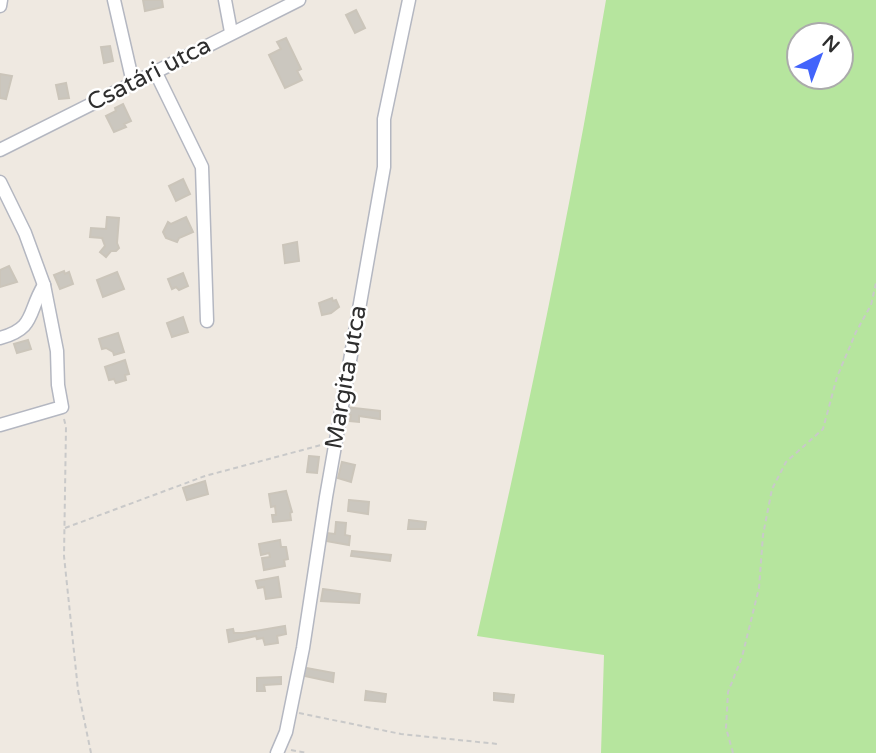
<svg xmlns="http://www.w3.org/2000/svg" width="876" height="753" font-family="'Varela Round',sans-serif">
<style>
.green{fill:#b6e59e;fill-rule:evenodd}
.building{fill:#cbc7bf;stroke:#cbc5ba;stroke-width:2}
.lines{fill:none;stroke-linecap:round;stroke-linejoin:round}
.minor-casing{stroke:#b4b7c1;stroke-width:15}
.path{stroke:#c9c9c9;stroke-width:2;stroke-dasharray:5 3.5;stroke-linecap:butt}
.minor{stroke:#fff;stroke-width:12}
.labels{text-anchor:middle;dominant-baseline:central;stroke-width:5;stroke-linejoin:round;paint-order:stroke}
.street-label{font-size:24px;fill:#2e2e2e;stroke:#fff}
</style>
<rect width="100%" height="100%" fill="#efe9e1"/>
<!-- green -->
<path class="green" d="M606,0H876V753H601L604,655L477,636C525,425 570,213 606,0ZM799,35H841V77H799Z"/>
<!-- building -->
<g class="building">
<path d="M143,0H162L163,7L145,11Z"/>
<path d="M356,10L365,28L355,33L346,15Z"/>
<path d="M286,38L301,69L297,71L302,80L285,88L269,55L281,49L277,42Z"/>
<path d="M110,46L113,61L104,63L101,47Z"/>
<path d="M0,74L12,76L6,99L0,98Z"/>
<path d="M66,83L69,98L59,99L56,85Z"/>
<path d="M123,104L131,121L124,124L126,127L114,132L106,116L116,111L115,108Z"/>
<path d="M183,179L190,194L176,201L169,186Z"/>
<path d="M107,217L119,218L117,243L119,248L116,251H111L106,257L100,252L105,246L102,238L90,237L91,228L106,229Z"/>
<path d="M186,217L193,232L179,238L177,242L166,238L163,232L168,222L171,224Z"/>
<path d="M297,242L299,261L285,263L283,245Z"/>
<path d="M9,266L17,282L0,287V270Z"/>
<path d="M64,271L65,274L69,272L73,284L60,289L54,275Z"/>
<path d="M117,272L124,289L103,297L97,280Z"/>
<path d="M183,273L188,286L179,290L176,287L172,289L168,279Z"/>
<path d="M332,298L333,301L336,300L339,307L331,313L322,315L319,303Z"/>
<path d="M183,317L188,332L172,337L167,323Z"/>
<path d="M118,333L124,352L114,355L113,352L106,348L102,349L99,339Z"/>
<path d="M28,340L31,349L17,353L14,344Z"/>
<path d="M125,360L129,374L125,375L126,380L116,383L114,379L109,380L105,367Z"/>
<path d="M345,407L380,411V419L359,416V422L350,421L351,415L344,414Z"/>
<path d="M309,456L319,457L317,473L307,472Z"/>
<path d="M342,462L355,465L351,482L338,478Z"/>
<path d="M205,481L208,494L187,500L183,488Z"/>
<path d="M286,491L292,512L290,513L291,520L273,522L272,515H276L275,506L271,507L269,494Z"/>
<path d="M349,500L369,502L368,514L348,511Z"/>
<path d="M409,520L426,522L425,529H408Z"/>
<path d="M336,522L346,523L345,535L350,536L349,545L326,541L327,533L335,534Z"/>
<path d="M280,540L281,547H286L288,559L284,560L285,566L264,570L262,558L270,557L269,553L261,555L259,544Z"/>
<path d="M352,551L391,555L390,561L351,556Z"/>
<path d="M278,577L281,597L266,599L264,587L258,588L256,581Z"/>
<path d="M323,589L360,594L359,603L321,601Z"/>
<path d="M285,626L286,634L277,636L278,643L265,645L263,638L257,639L256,636L229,642L227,630L233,629L234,633H243Z"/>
<path d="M301,667L334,673L333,682L300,675Z"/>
<path d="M281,677V684L264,685L265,691H257V678Z"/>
<path d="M366,691L386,694L385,702L365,700Z"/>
<path d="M494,693L514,695L513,702L494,700Z"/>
</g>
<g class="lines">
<!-- minor casing -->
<g class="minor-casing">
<g id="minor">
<path d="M114,0L133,83"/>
<path d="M225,0L231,32"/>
<path d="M0,6L1,0"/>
<path d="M156,73L202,167L207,321"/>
<path d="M0,150L299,0"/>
<path d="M0,182L25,233L44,285L57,351L58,385L62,407L0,425"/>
<path d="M0,338C36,328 27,313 44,285"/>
<path d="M277,753L286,732L303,648L326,497L384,167V119L409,0"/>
</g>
</g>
<!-- path -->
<g class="path">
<path d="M64,419L66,427L64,556L78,690L91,753"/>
<path d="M65,528L205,476L325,444"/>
<path d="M299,713L401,734L498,744"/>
<path d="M291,750L307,753"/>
<path d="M733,753L726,728L728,692L742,657L759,588L763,535L772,489L786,462L823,429L837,377L856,332L871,305L876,283"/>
</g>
<!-- minor -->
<use href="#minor" class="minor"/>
</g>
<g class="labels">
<!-- street labels -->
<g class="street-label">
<text transform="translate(149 74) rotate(-27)">Csatári utca</text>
<text transform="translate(346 377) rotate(-80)">Margita utca</text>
</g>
</g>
<!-- north arrow -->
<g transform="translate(820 56) rotate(42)"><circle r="33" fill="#ffffff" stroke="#ababab" stroke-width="2"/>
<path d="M0-5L12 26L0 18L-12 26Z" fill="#4264fb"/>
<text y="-10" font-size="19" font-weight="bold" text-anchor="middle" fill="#2e2e2e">N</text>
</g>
</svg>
